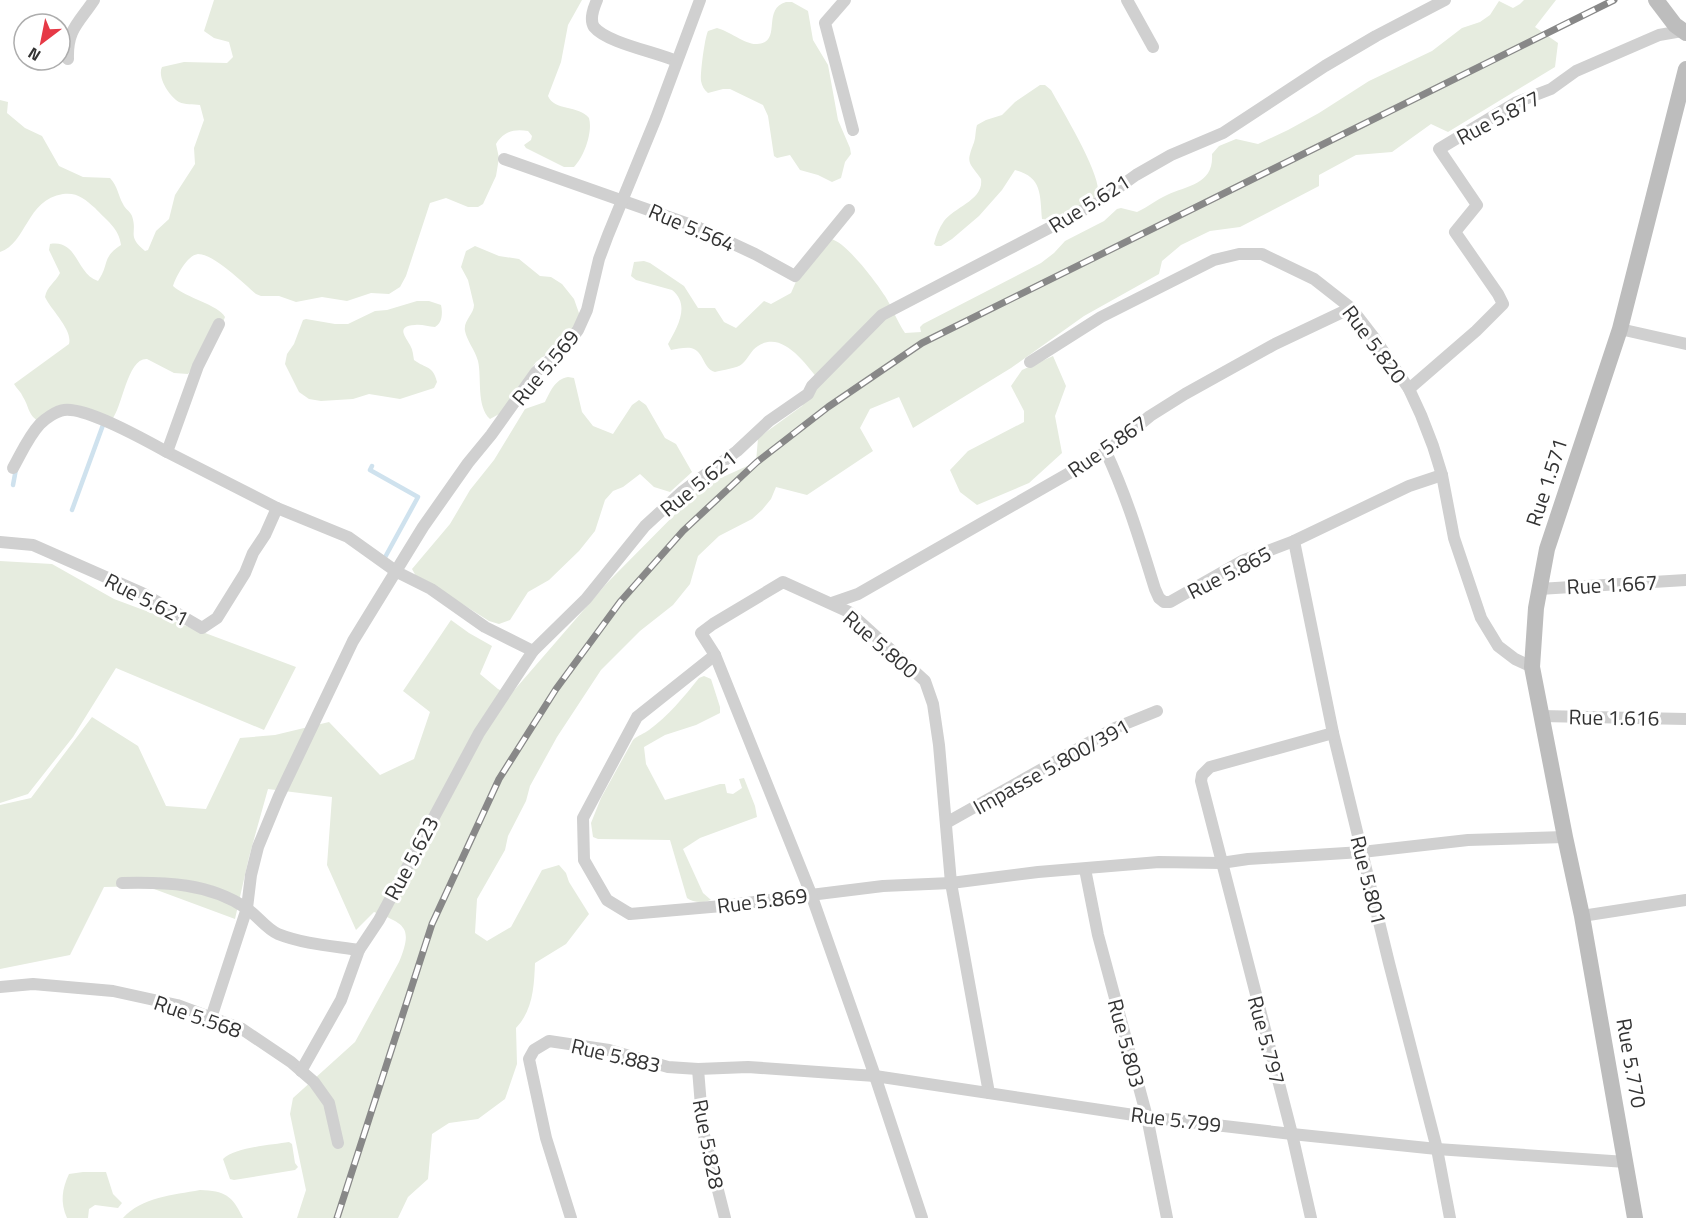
<svg xmlns="http://www.w3.org/2000/svg" width="1686" height="1218" font-family="'Titillium Web',sans-serif">
<style>
.green{fill:#e6ecdf}
.lines{fill:none;stroke-linecap:round;stroke-linejoin:round}
.stream{stroke:#cfe2ee;stroke-width:4.5}
.minor{stroke:#d0d0d0;stroke-width:12}
.secondary{stroke:#bdbdbd;stroke-width:16}
.rail-casing{stroke:#888;stroke-width:7}
.rail{stroke:#fff;stroke-width:4.5;stroke-dasharray:14;stroke-linecap:butt}
.labels{text-anchor:middle;dominant-baseline:central;stroke-width:6;stroke-linejoin:round;paint-order:stroke}
.street-label{font-size:21px;fill:#333;stroke:#fff}
</style>
<rect width="100%" height="100%" fill="#fff"/>
<!-- green -->
<g class="green">
<path d="M214,0H582L568,25L561,62L548,96C554,111 579,105 589,118C593,132 584,157 574,167H564L526,148L524,145L531,140L532,136L528,131C514,129 504,131 496,144L499,158L496,176L483,204L478,207H468L446,198L430,203L406,276L400,287L389,294L371,293L347,301L322,297L296,302L279,296H261L256,294C244,284 214,254 198,254C187,255 176,277 173,286C186,298 219,305 225,317L222,325L188,374L174,373L147,359C127,358 123,407 111,421L66,414L39,421C28,416 29,406 23,397C21,392 17,389 14,384L69,344C73,330 51,310 45,297C47,286 55,283 60,273L49,250L50,244C78,239 76,274 98,281C110,264 101,258 121,245C119,228 106,220 95,208C85,199 77,192 63,194C26,200 27,243 0,252V100L8,102L7,113L25,128L42,136L59,166L83,177L110,178C118,187 118,195 123,204C125,209 130,211 132,216C138,234 126,235 145,251L148,250L156,231L169,219L175,195L195,164L194,148L204,120L200,105C193,104 185,105 179,102C169,96 157,77 162,67L184,62L227,63L233,57L229,42L214,38L204,31Z"/>
<path d="M1524,0H1556L1535,27L1558,43L1555,67L1448,132L1431,124L1392,152L1356,155L1319,175V186L1240,227L1210,231L1181,245L1162,261L1159,274L1084,316L1011,368L913,428L899,397L870,409L860,428L873,451L807,495L776,487L771,499L762,510L752,519L719,536L698,556L690,584L673,605L640,631L601,670L557,737L530,786L526,801L508,836L505,850L477,899L475,933L487,941L511,927L542,870L559,865L566,873L569,882L589,914L566,944L535,963C534,987 533,1010 516,1028L517,1064L505,1099L478,1119L449,1123L432,1134L428,1179L408,1197L398,1218H297L306,1190L290,1114L293,1098L355,1042L399,962C413,928 406,924 374,912L356,930L327,865L332,797L268,789L249,857L235,919L146,886L104,887L70,955L0,969V805L31,798L92,717L138,746L166,806L206,809L240,738L275,735L329,722L380,775L414,759L430,712L403,691L451,620L469,633L492,646L480,674L498,689L510,695L607,583L703,486L756,462L758,438L802,406L819,380C805,364 783,330 758,346C751,350 748,359 742,364C738,368 722,370 715,372C703,369 704,351 691,348C685,347 677,349 671,350L668,344C677,328 691,305 672,290L636,280L631,276L634,262L644,261L650,263L684,286L698,308H715L724,322L736,328L764,301L771,304L791,293L798,277L831,239C846,242 876,282 885,296C892,307 897,321 905,333L921,332L920,327L923,324L1041,263L1054,253L1065,241L1104,221L1117,209L1121,208L1137,212C1148,207 1156,200 1167,195C1188,185 1214,184 1212,154L1219,146L1236,139L1258,144L1288,130L1319,113L1369,81L1432,51L1462,28L1480,22L1490,15L1499,1L1513,8L1520,4Z"/>
<path d="M786,2H792L808,11L813,40L828,65L838,120L850,148L851,154L845,162L841,178L832,182L818,175L800,170L790,155L777,158L774,156L768,116L763,105L730,89H723L708,93C704,90 702,86 701,81C700,74 705,36 708,31L717,28C729,31 746,45 757,44C783,43 761,9 786,2Z"/>
<path d="M1040,85H1045L1051,90C1062,110 1101,174 1098,193L1091,201L1052,220L1042,219C1040,194 1042,177 1015,170L1002,190L979,216L952,239L941,246H936L934,244C936,236 939,228 944,221C954,207 984,200 981,179C969,162 966,164 973,145C976,139 975,132 977,125L986,120L1002,115L1015,102Z"/>
<path d="M475,246L499,256L519,259L540,276L551,277L562,284L574,299L580,316L564,342L536,362L501,413L490,419C476,406 482,378 478,361C475,350 467,341 465,331C463,321 474,314 474,305L468,280L461,267L466,251Z"/>
<path d="M417,301H429L441,305C443,314 442,323 435,327C428,327 422,324 415,325C395,326 406,337 410,345C413,350 413,355 414,360C426,369 433,365 437,382L434,388L400,399L369,394L353,399L321,401L309,399L299,392L285,364L287,354L294,344L303,320L306,319L335,324H348L375,311L387,310Z"/>
<path d="M1053,356L1066,386L1055,416L1062,453L1029,483L977,505L960,492L950,470L968,451L1024,422V411L1011,386L1022,370Z"/>
<path d="M568,377L574,378L582,412L593,426L613,434L632,405L639,400L646,405L665,438L676,444L692,472L670,492L654,487L640,474L623,487L613,491L605,500L595,531L579,551L549,580L528,592L510,620L499,624L489,621L445,593L417,578L412,569L450,524L470,490L494,460L525,409L545,402C550,392 555,379 568,377Z"/>
<path d="M0,561L52,564L114,599L296,667L264,730L116,668L73,737L28,794L0,803Z"/>
<path d="M704,676L711,679L720,707V713L696,725L665,735L644,747L646,764L665,800L720,784H725L727,793L733,794L742,788L739,779L744,778L755,806L757,817L700,838L683,849L703,893L711,900C704,903 693,903 687,898L670,840L598,839L593,837L591,823L601,798L633,740C638,735 644,734 649,730C668,716 684,697 699,678Z"/>
<path d="M289,1142L292,1144L295,1163L298,1167L295,1170L234,1180L230,1179L223,1159C235,1147 272,1145 289,1142Z"/>
<path d="M83,1172H106L113,1194L122,1203L118,1208L95,1205L89,1209L88,1218H67C60,1202 62,1189 69,1174Z"/>
<path d="M200,1190C225,1191 232,1195 243,1218H123C142,1197 173,1195 200,1190Z"/>
</g>
<g class="lines">
<!-- stream -->
<g class="stream">
<path d="M372,466L370,470L418,497L383,561"/>
<path d="M13,485L16,469"/>
<path d="M72,510L103,425"/>
</g>
<!-- minor -->
<g class="minor">
<path d="M597,0C594,7 589,19 594,27C607,43 656,52 676,61"/>
<path d="M845,0L825,23L853,130"/>
<path d="M1127,0L1153,47"/>
<path d="M68,59C67,29 79,23 94,0"/>
<path d="M504,159L697,227L755,254L795,276L849,210"/>
<path d="M219,324L198,366L167,452L277,508"/>
<path d="M1620,329L1686,344"/>
<path d="M1030,362L1101,317L1214,260L1239,254H1262L1314,279L1351,308L1375,339L1409,389L1421,415L1433,446L1442,475L1454,538L1481,618L1498,646L1515,659L1532,667"/>
<path d="M1409,389L1476,331L1503,304L1498,294L1455,232L1477,205L1439,149L1517,102L1551,89L1576,71L1659,35L1682,31"/>
<path d="M1106,452C1127,497 1140,541 1155,589L1159,598L1164,602H1170L1244,560L1294,541L1409,486L1442,475"/>
<path d="M13,468C21,454 28,437 40,424C45,419 56,411 64,410C87,407 145,440 167,452"/>
<path d="M1294,541L1333,733L1389,963L1437,1149L1450,1218"/>
<path d="M0,542L33,545L142,593L202,628L217,618L245,573L253,553L265,535L277,508L348,537L397,572L431,589L485,627L533,651L586,599L645,526L683,491L737,451L769,421L808,394L812,386L882,315L1097,203L1136,175L1171,155L1223,133L1325,66L1376,36L1445,0"/>
<path d="M1539,589L1686,580"/>
<path d="M832,603L858,594L1106,452L1150,416L1185,394L1275,344L1351,308"/>
<path d="M715,655L637,717L583,818L584,860L607,900L630,914L722,906L883,886L951,883L1038,872L1159,862L1221,863L1248,859L1362,852L1468,840L1565,837"/>
<path d="M1541,716L1686,719"/>
<path d="M946,823L1115,728L1157,711"/>
<path d="M1085,869L1098,935L1147,1117L1167,1218"/>
<path d="M122,883C166,882 209,883 246,908C257,915 266,929 278,934C303,944 333,946 359,950"/>
<path d="M1582,916L1686,900"/>
<path d="M0,987L33,984L113,991L177,1005L242,1029L291,1062L314,1082L329,1103L338,1143"/>
<path d="M211,1018L247,908L251,875L258,847L279,796L353,641L423,527L468,463L491,435L536,372L565,347L578,330L587,310L599,259L608,235L656,118L700,0"/>
<path d="M698,1069L703,1131L725,1218"/>
<path d="M301,1071L341,1000L359,950L379,920L479,733L533,651"/>
<path d="M571,1218L546,1138L529,1059L534,1050L549,1041L609,1050L668,1067L698,1069L748,1067L875,1076L811,894L715,655L701,633L713,624L783,582L849,612L925,681L933,704L939,745L951,883L989,1093"/>
<path d="M922,1218L875,1076L1147,1117L1292,1134L1437,1149L1626,1162"/>
<path d="M1311,1218L1292,1134L1201,781L1202,775L1210,767L1333,733"/>
</g>
<!-- secondary -->
<g class="secondary">
<path d="M1656,0L1675,25L1686,33"/>
<path d="M1635,1218L1582,916L1565,837L1532,667L1536,608L1547,549L1620,329L1686,69"/>
</g>
<!-- rail casing -->
<g class="rail-casing">
<path id="rail" d="M337,1218L432,924L499,779L556,689L620,602L683,531L757,462L828,407L922,343L1614,0"/>
</g>
<!-- rail -->
<use href="#rail" class="rail"/>
</g>
<g class="labels">
<!-- street labels -->
<g class="street-label">
<text transform="translate(1498 117) rotate(-28)">Rue 5.877</text>
<text transform="translate(1089 203) rotate(-32)">Rue 5.621</text>
<text transform="translate(692 227) rotate(23)">Rue 5.564</text>
<text transform="translate(1375 344) rotate(53)">Rue 5.820</text>
<text transform="translate(545 367) rotate(-50)">Rue 5.569</text>
<text transform="translate(1107 446) rotate(-35)">Rue 5.867</text>
<text transform="translate(1546 482) rotate(-72)">Rue 1.571</text>
<text transform="translate(698 483) rotate(-39)">Rue 5.621</text>
<text transform="translate(1229 572) rotate(-27)">Rue 5.865</text>
<text transform="translate(1612 584) rotate(-3)">Rue 1.667</text>
<text transform="translate(147 599) rotate(27)">Rue 5.621</text>
<text transform="translate(881 644) rotate(41)">Rue 5.800</text>
<text transform="translate(1614 717) rotate(1)">Rue 1.616</text>
<text transform="translate(1051 766) rotate(-29)">Impasse 5.800/391</text>
<text transform="translate(411 858) rotate(-62)">Rue 5.623</text>
<text transform="translate(1369 880) rotate(76)">Rue 5.801</text>
<text transform="translate(762 900) rotate(-7)">Rue 5.869</text>
<text transform="translate(198 1016) rotate(19)">Rue 5.568</text>
<text transform="translate(1267 1040) rotate(75)">Rue 5.797</text>
<text transform="translate(1127 1043) rotate(75)">Rue 5.803</text>
<text transform="translate(616 1055) rotate(13)">Rue 5.883</text>
<text transform="translate(1632 1063) rotate(80)">Rue 5.770</text>
<text transform="translate(1176 1119) rotate(7)">Rue 5.799</text>
<text transform="translate(709 1144) rotate(79)">Rue 5.828</text>
</g>
</g>
<!-- north arrow -->
<g transform="translate(42 42) rotate(212)"><circle r="28" fill="#ffffff" stroke="#adadad" stroke-width="1.5"/>
<path d="M0-4.5L10 22L0 15L-10 22Z" fill="#e63946"/>
<text y="-9" font-size="16" font-weight="bold" text-anchor="middle" fill="#333333">N</text>
</g>
</svg>
